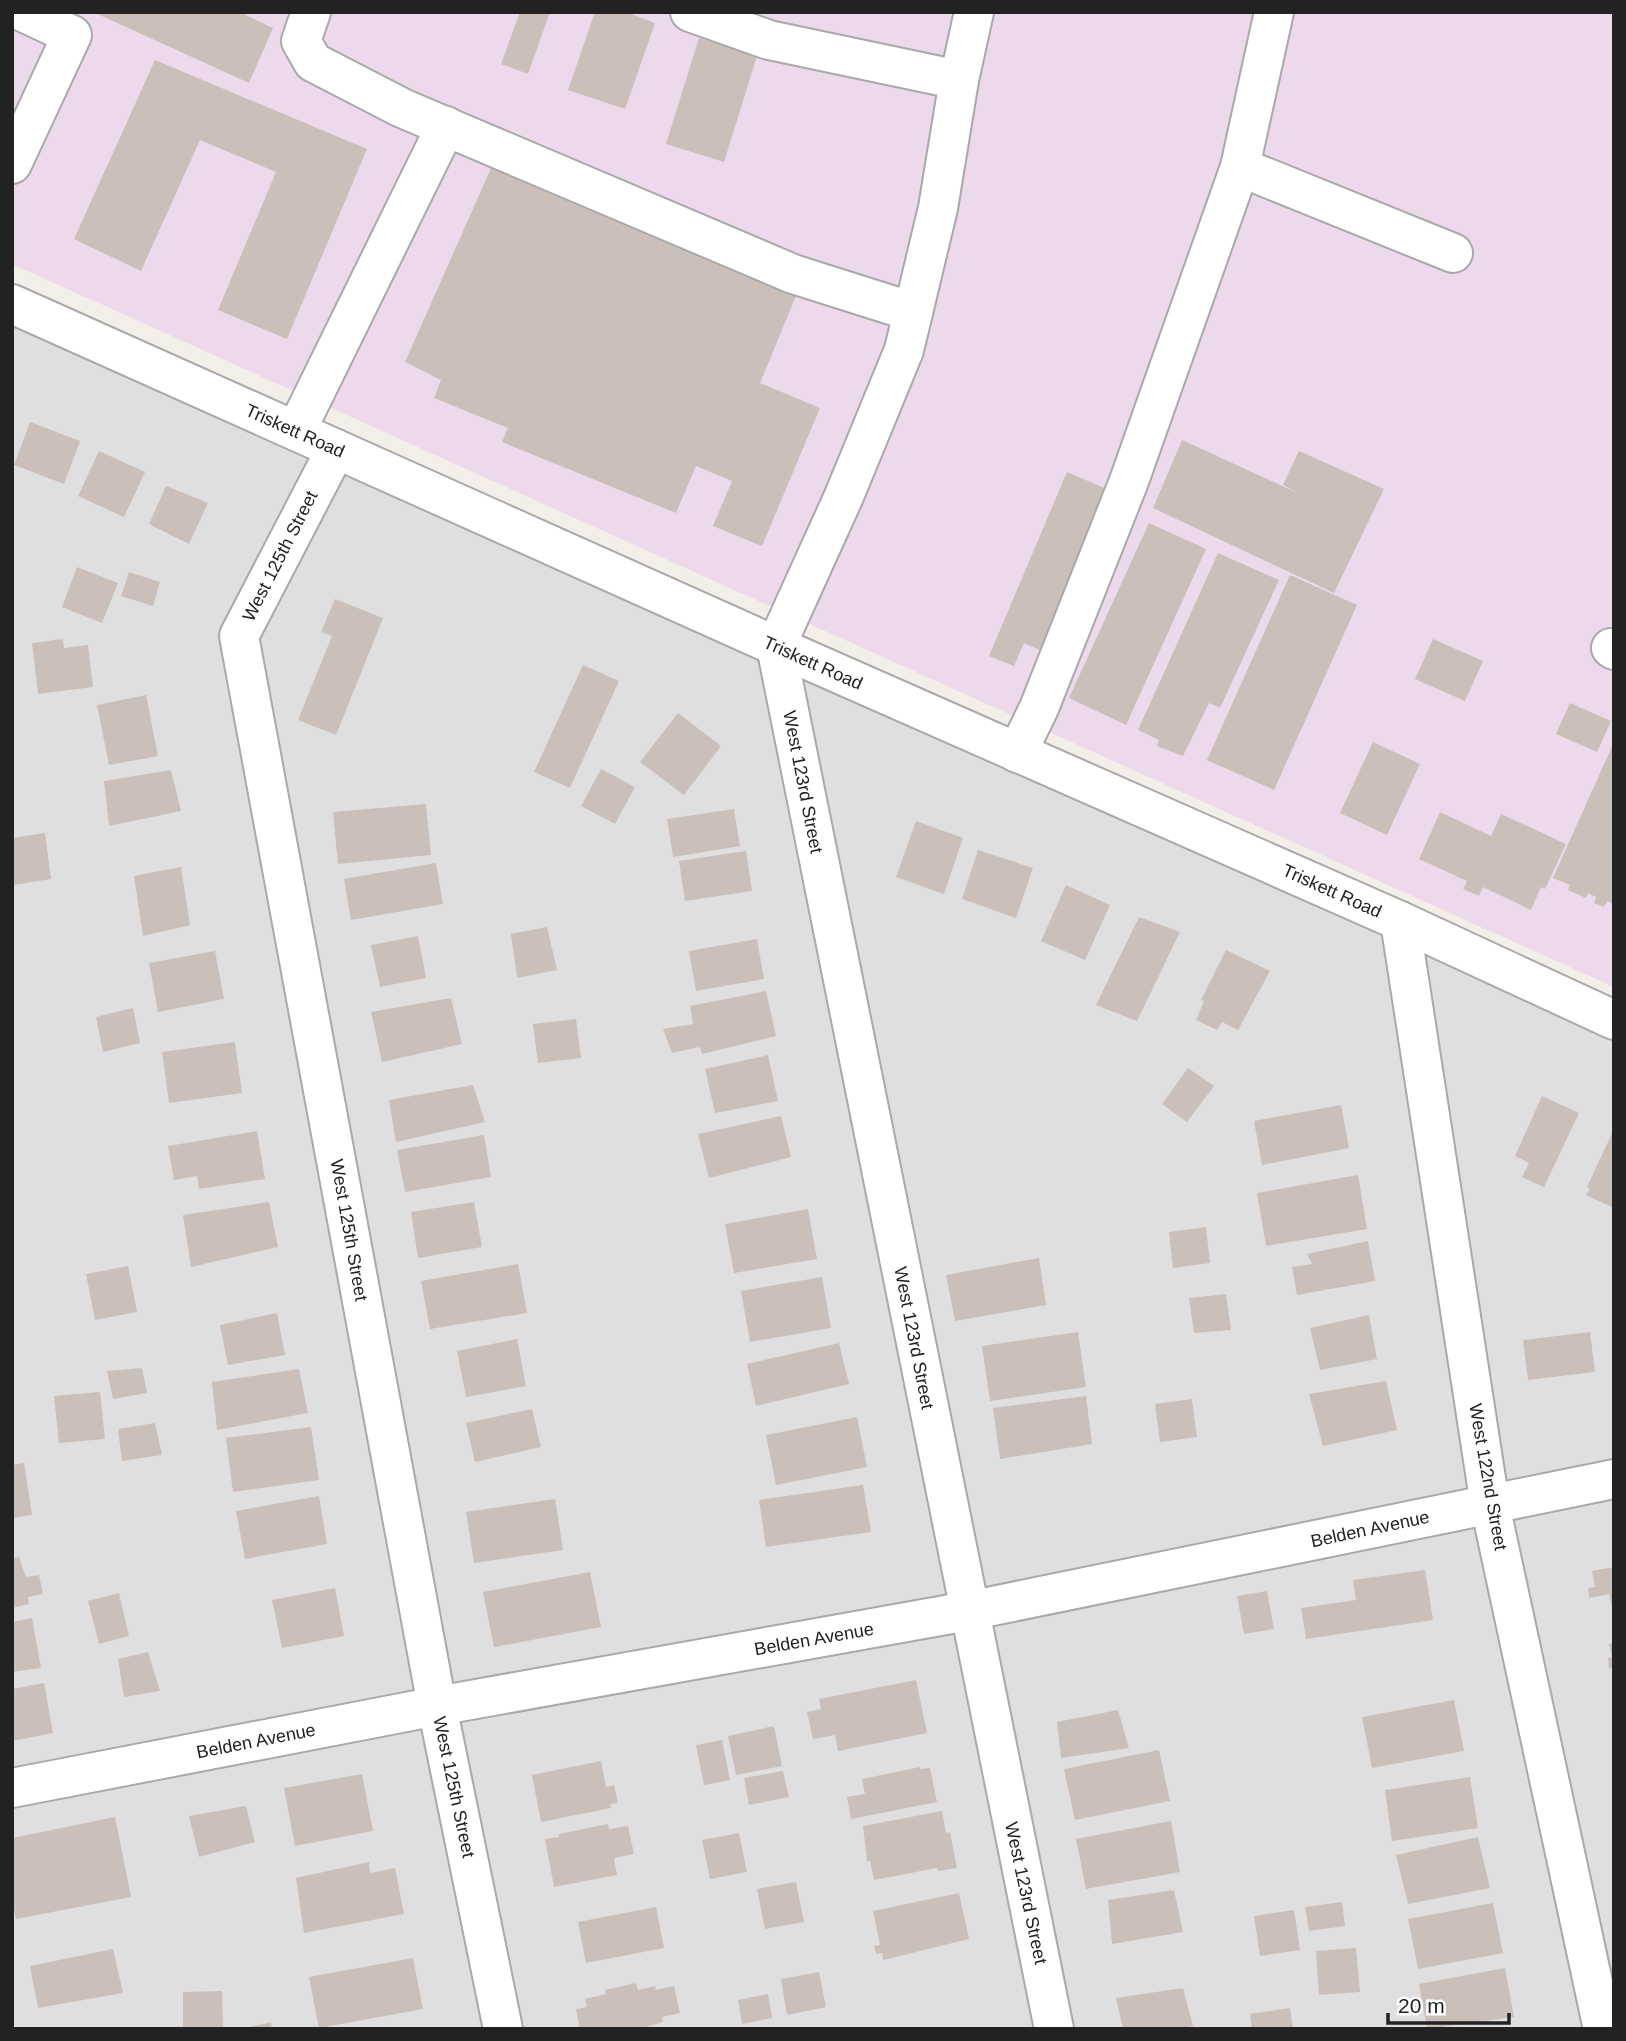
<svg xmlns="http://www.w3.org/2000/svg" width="1626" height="2041" font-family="Arial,sans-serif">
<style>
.residential{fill:#e0dfdf}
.industrial{fill:#ecd9eb}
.building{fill:#cbbfba}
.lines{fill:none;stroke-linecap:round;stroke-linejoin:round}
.minor-casing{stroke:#a9a9a9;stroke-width:42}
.minor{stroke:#fff;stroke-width:38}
.labels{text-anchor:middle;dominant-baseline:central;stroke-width:6;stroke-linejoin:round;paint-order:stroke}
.street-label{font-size:18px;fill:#222;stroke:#fff}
</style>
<rect width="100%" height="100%" fill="#f3eee8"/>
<!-- residential -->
<path class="residential" d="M12,308L1614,1037V2029H12Z"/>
<!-- industrial -->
<path class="industrial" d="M12,12H1614V987L12,264Z"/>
<!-- building -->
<g class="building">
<path d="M93,12H239L273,28L249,83Z"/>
<path d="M520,12H550L528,74L501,64Z"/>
<path d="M595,12H626L655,23L625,109L568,90Z"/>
<path d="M699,38L757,56L724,162L666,144Z"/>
<path d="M155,60L367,149L287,339L218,310L276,172L200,140L141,271L74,239Z"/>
<path d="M492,166L796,296L760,383L820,408L762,546L713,526L732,481L696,466L676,513L502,442L508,428L434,398L441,380L405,362Z"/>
<path d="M30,422L80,441L64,484L14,465Z"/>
<path d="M1182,440L1302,495L1283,485L1299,451L1384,489L1334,593L1153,508Z"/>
<path d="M99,451L145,472L124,517L78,496Z"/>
<path d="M1067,472L1109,490L1042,651L1024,643L1014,666L989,656Z"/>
<path d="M166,486L208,503L189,544L149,524Z"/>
<path d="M1149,523L1206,549L1126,725L1069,698Z"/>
<path d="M1218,553L1279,580L1220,708L1209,703L1183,756L1157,746L1159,740L1138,730Z"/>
<path d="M77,567L118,583L102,623L62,607Z"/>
<path d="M129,572L160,582L153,606L121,596Z"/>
<path d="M1290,575L1357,605L1274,790L1207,760Z"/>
<path d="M335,599L383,618L336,735L298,720L332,636L321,632Z"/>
<path d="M63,639L64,648L88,645L93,687L38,694L32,643Z"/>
<path d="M1433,639L1483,661L1465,701L1415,679Z"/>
<path d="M583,665L619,681L570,788L534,772Z"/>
<path d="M146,695L158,756L109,765L97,705Z"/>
<path d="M1570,703L1611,721L1597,752L1556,734Z"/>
<path d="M678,713L721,746L684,795L640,762Z"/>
<path d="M1373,742L1420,764L1387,835L1340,813Z"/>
<path d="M1614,742V904L1607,901L1604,907L1594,903L1596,897L1588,893L1586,898L1568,890L1570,885L1553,878Z"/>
<path d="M601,769L635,787L615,824L581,806Z"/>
<path d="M171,770L181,811L109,826L104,781Z"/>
<path d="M426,804L431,855L338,864L333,812Z"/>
<path d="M734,809L740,846L673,857L667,819Z"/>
<path d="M1440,812L1491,836L1501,814L1566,844L1545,889L1541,887L1531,910L1483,887L1479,896L1463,889L1467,881L1419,859Z"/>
<path d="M916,821L963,838L944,894L896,877Z"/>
<path d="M45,833L51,879L13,885L12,838Z"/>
<path d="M978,850L1033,868L1016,918L962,899Z"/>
<path d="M746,851L752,891L685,901L679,861Z"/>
<path d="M436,863L443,904L351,920L344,879Z"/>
<path d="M181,867L190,925L143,936L134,876Z"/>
<path d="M1066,885L1110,905L1085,960L1041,941Z"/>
<path d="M1139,917L1180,932L1137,1021L1096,1005Z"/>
<path d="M547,927L557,970L517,978L511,934Z"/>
<path d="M418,936L426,978L380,987L371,945Z"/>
<path d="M757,939L764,979L696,991L689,951Z"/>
<path d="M1226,950L1270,971L1238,1030L1222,1022L1217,1030L1196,1020L1204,1001L1201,1000Z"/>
<path d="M215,951L224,999L158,1012L149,963Z"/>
<path d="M766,991L776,1036L702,1054L700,1047L672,1053L663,1029L693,1024L690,1006Z"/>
<path d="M451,998L462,1044L382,1062L371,1012Z"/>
<path d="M133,1008L140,1043L103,1052L96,1017Z"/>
<path d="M576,1019L581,1058L538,1063L533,1024Z"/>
<path d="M235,1042L242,1093L169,1103L162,1052Z"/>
<path d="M768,1055L778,1101L715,1113L705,1069Z"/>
<path d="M1188,1068L1214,1086L1187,1122L1162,1104Z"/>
<path d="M473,1085L485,1122L396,1142L389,1100Z"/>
<path d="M1542,1096L1579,1113L1544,1187L1522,1177L1529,1163L1515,1156Z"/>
<path d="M1341,1105L1349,1148L1262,1165L1254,1121Z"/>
<path d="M781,1116L791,1157L709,1178L698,1134Z"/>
<path d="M1614,1129V1208L1586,1195L1590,1189L1587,1187Z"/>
<path d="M257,1131L265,1179L199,1189L197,1176L174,1180L168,1146Z"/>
<path d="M484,1135L491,1177L405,1192L397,1150Z"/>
<path d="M1358,1175L1367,1229L1266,1246L1257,1193Z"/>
<path d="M269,1202L278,1247L191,1267L183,1215Z"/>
<path d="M474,1202L482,1247L418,1258L411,1212Z"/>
<path d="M808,1209L817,1259L734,1273L725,1224Z"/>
<path d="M1206,1227L1210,1263L1173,1268L1169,1232Z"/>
<path d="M1368,1241L1375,1281L1297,1295L1292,1267L1312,1264L1307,1254Z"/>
<path d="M1039,1258L1046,1305L955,1321L946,1275Z"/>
<path d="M518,1264L527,1313L430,1329L421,1281Z"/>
<path d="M128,1266L137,1312L95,1320L86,1274Z"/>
<path d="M822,1277L831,1328L750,1342L741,1291Z"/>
<path d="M1226,1294L1231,1330L1194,1333L1189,1298Z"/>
<path d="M277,1313L285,1355L228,1365L220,1325Z"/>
<path d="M1369,1315L1377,1359L1320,1370L1310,1328Z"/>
<path d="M1078,1332L1086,1387L990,1401L982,1346Z"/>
<path d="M1590,1332L1595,1372L1528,1380L1523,1340Z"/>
<path d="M517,1339L526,1386L466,1397L457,1351Z"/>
<path d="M839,1343L849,1384L756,1406L747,1364Z"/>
<path d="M142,1368L147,1393L113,1399L107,1371Z"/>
<path d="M299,1369L308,1413L217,1430L212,1382Z"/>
<path d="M1386,1381L1397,1430L1323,1446L1309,1394Z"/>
<path d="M100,1392L105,1439L59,1443L54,1396Z"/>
<path d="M1086,1396L1092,1444L1000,1459L993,1408Z"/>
<path d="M1192,1399L1197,1437L1160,1442L1155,1404Z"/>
<path d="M532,1409L541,1447L475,1462L466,1423Z"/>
<path d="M857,1417L867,1467L776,1485L766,1435Z"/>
<path d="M155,1423L162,1455L122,1461L118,1429Z"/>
<path d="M311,1427L319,1480L233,1492L226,1438Z"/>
<path d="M24,1463L32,1515L12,1518V1465Z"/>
<path d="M863,1485L871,1532L766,1547L759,1500Z"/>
<path d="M319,1496L327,1544L245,1559L236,1511Z"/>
<path d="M555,1499L563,1550L474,1563L466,1512Z"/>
<path d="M19,1557L26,1577L39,1575L43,1594L28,1597L29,1604L12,1608V1558Z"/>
<path d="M1614,1567V1611H1613L1609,1594L1589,1598L1588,1588L1595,1587L1592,1571Z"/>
<path d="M1425,1570L1433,1620L1306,1639L1301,1608L1356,1600L1353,1580Z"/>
<path d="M590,1572L601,1627L494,1647L483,1592Z"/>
<path d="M335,1588L344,1636L282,1648L272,1600Z"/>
<path d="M1267,1591L1274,1629L1244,1634L1237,1596Z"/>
<path d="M119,1593L129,1636L99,1644L88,1601Z"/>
<path d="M32,1618L41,1668L12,1672V1622Z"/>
<path d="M1614,1643V1667L1609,1669L1608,1658L1612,1657L1609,1644Z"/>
<path d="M148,1652L160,1691L124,1697L118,1659Z"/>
<path d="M916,1680L927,1733L838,1751L835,1735L813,1739L807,1712L821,1709L819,1699Z"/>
<path d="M44,1683L53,1733L12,1741V1689Z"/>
<path d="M1454,1700L1464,1751L1372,1768L1362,1717Z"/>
<path d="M1118,1710L1129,1748L1061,1758L1057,1722Z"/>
<path d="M774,1726L782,1766L736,1775L728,1736Z"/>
<path d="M722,1740L730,1780L704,1785L696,1745Z"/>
<path d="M1159,1750L1170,1801L1075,1820L1064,1769Z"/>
<path d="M601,1761L606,1787L614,1785L618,1803L610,1804L611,1808L541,1822L532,1775Z"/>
<path d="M920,1767V1769L930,1768L937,1802L851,1819L847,1797L865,1794L862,1779Z"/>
<path d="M783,1771L789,1797L749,1805L744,1778Z"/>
<path d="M362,1774L373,1831L295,1846L284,1788Z"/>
<path d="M1470,1777L1478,1828L1392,1841L1385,1790Z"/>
<path d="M246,1806L255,1842L199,1857L189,1816Z"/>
<path d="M942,1811L946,1833L950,1832L957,1868L938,1871L937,1868L874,1880L870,1861H867L863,1826Z"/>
<path d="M115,1817L131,1897L16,1919L12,1900V1838Z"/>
<path d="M1171,1821L1180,1872L1086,1889L1076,1839Z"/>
<path d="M608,1824L609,1829L628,1826L634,1854L614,1858L617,1875L554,1887L545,1839L559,1837V1834Z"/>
<path d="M739,1833L747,1872L710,1879L702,1840Z"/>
<path d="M1478,1837L1490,1888L1408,1904L1396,1855Z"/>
<path d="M369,1862L370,1873L395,1868L404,1914L304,1933L296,1878Z"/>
<path d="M796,1882L804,1922L765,1929L757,1889Z"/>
<path d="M1174,1890L1183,1932L1112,1944L1108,1900Z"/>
<path d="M959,1893L969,1939L883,1960L882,1953L876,1954L874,1946L880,1945L873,1911Z"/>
<path d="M1342,1902L1345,1926L1309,1931L1305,1907Z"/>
<path d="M1493,1903L1503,1953L1418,1969L1408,1919Z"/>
<path d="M656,1907L664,1948L586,1963L578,1922Z"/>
<path d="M1294,1910L1300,1950L1260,1956L1254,1916Z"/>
<path d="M1356,1948L1360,1992L1319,1995L1316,1951Z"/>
<path d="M113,1949L123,1993L38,2008L30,1966Z"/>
<path d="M413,1958L423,2009L319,2028L309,1977Z"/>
<path d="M1505,1968L1514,2017L1427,2029L1419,1984Z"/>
<path d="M819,1972L826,2007L787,2015L781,1979Z"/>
<path d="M636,1983L638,1990L655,1986L656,1990L674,1986L680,2013L662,2017L663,2022L639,2029H580L576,2009L587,2007L585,1999L606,1994L605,1990Z"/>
<path d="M1183,1988L1193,2026L1178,2029H1123L1116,1998Z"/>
<path d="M222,1991L223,2028H183V1992Z"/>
<path d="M768,1994L772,2018L742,2024L738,2000Z"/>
<path d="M1290,2008L1293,2029H1252L1250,2014Z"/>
<path d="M271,2022L272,2029H246V2028Z"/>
</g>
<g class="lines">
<!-- minor casing -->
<g class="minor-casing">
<g id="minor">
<path d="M311,12L301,41L313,62L402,108L793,274L913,312"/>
<path d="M690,12L769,40L959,80"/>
<path d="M974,12L959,80L938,208L904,350L844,496L776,646L1054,2029"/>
<path d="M12,164L72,35L23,12"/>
<path d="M1240,167L1453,253"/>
<path d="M12,304L776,646L1400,921L1614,1020"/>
<path d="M296,431L446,126"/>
<path d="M336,449L239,636L437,1706L503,2029"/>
<path d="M1611,648L1614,650"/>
<path d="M1017,753L1039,708L1129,481L1240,167L1274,12"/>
<path d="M1400,921L1490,1505L1603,2029"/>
<path d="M12,1788L437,1706L968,1611L1614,1479"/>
</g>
</g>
<!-- minor -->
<use href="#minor" class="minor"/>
</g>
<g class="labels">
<!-- street labels -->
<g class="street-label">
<text transform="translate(295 431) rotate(24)">Triskett Road</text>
<text transform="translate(280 556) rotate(-63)">West 125th Street</text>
<text transform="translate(813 663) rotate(24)">Triskett Road</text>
<text transform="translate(803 782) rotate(79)">West 123rd Street</text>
<text transform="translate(1332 891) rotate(24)">Triskett Road</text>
<text transform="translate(349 1230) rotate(80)">West 125th Street</text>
<text transform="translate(914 1338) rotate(79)">West 123rd Street</text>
<text transform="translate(1488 1477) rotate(80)">West 122nd Street</text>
<text transform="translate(1370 1529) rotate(-12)">Belden Avenue</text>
<text transform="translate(814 1639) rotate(-10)">Belden Avenue</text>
<text transform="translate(256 1741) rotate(-11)">Belden Avenue</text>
<text transform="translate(454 1787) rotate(78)">West 125th Street</text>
<text transform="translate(1026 1893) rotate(78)">West 123rd Street</text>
</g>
</g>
<!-- border -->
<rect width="1626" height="2041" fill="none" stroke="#222222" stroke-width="28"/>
<!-- scale -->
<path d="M1388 2013v10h121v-10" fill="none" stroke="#222222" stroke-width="3.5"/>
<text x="1398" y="2013" font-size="21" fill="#222222" stroke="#ffffff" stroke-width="5" paint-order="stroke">20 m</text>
</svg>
